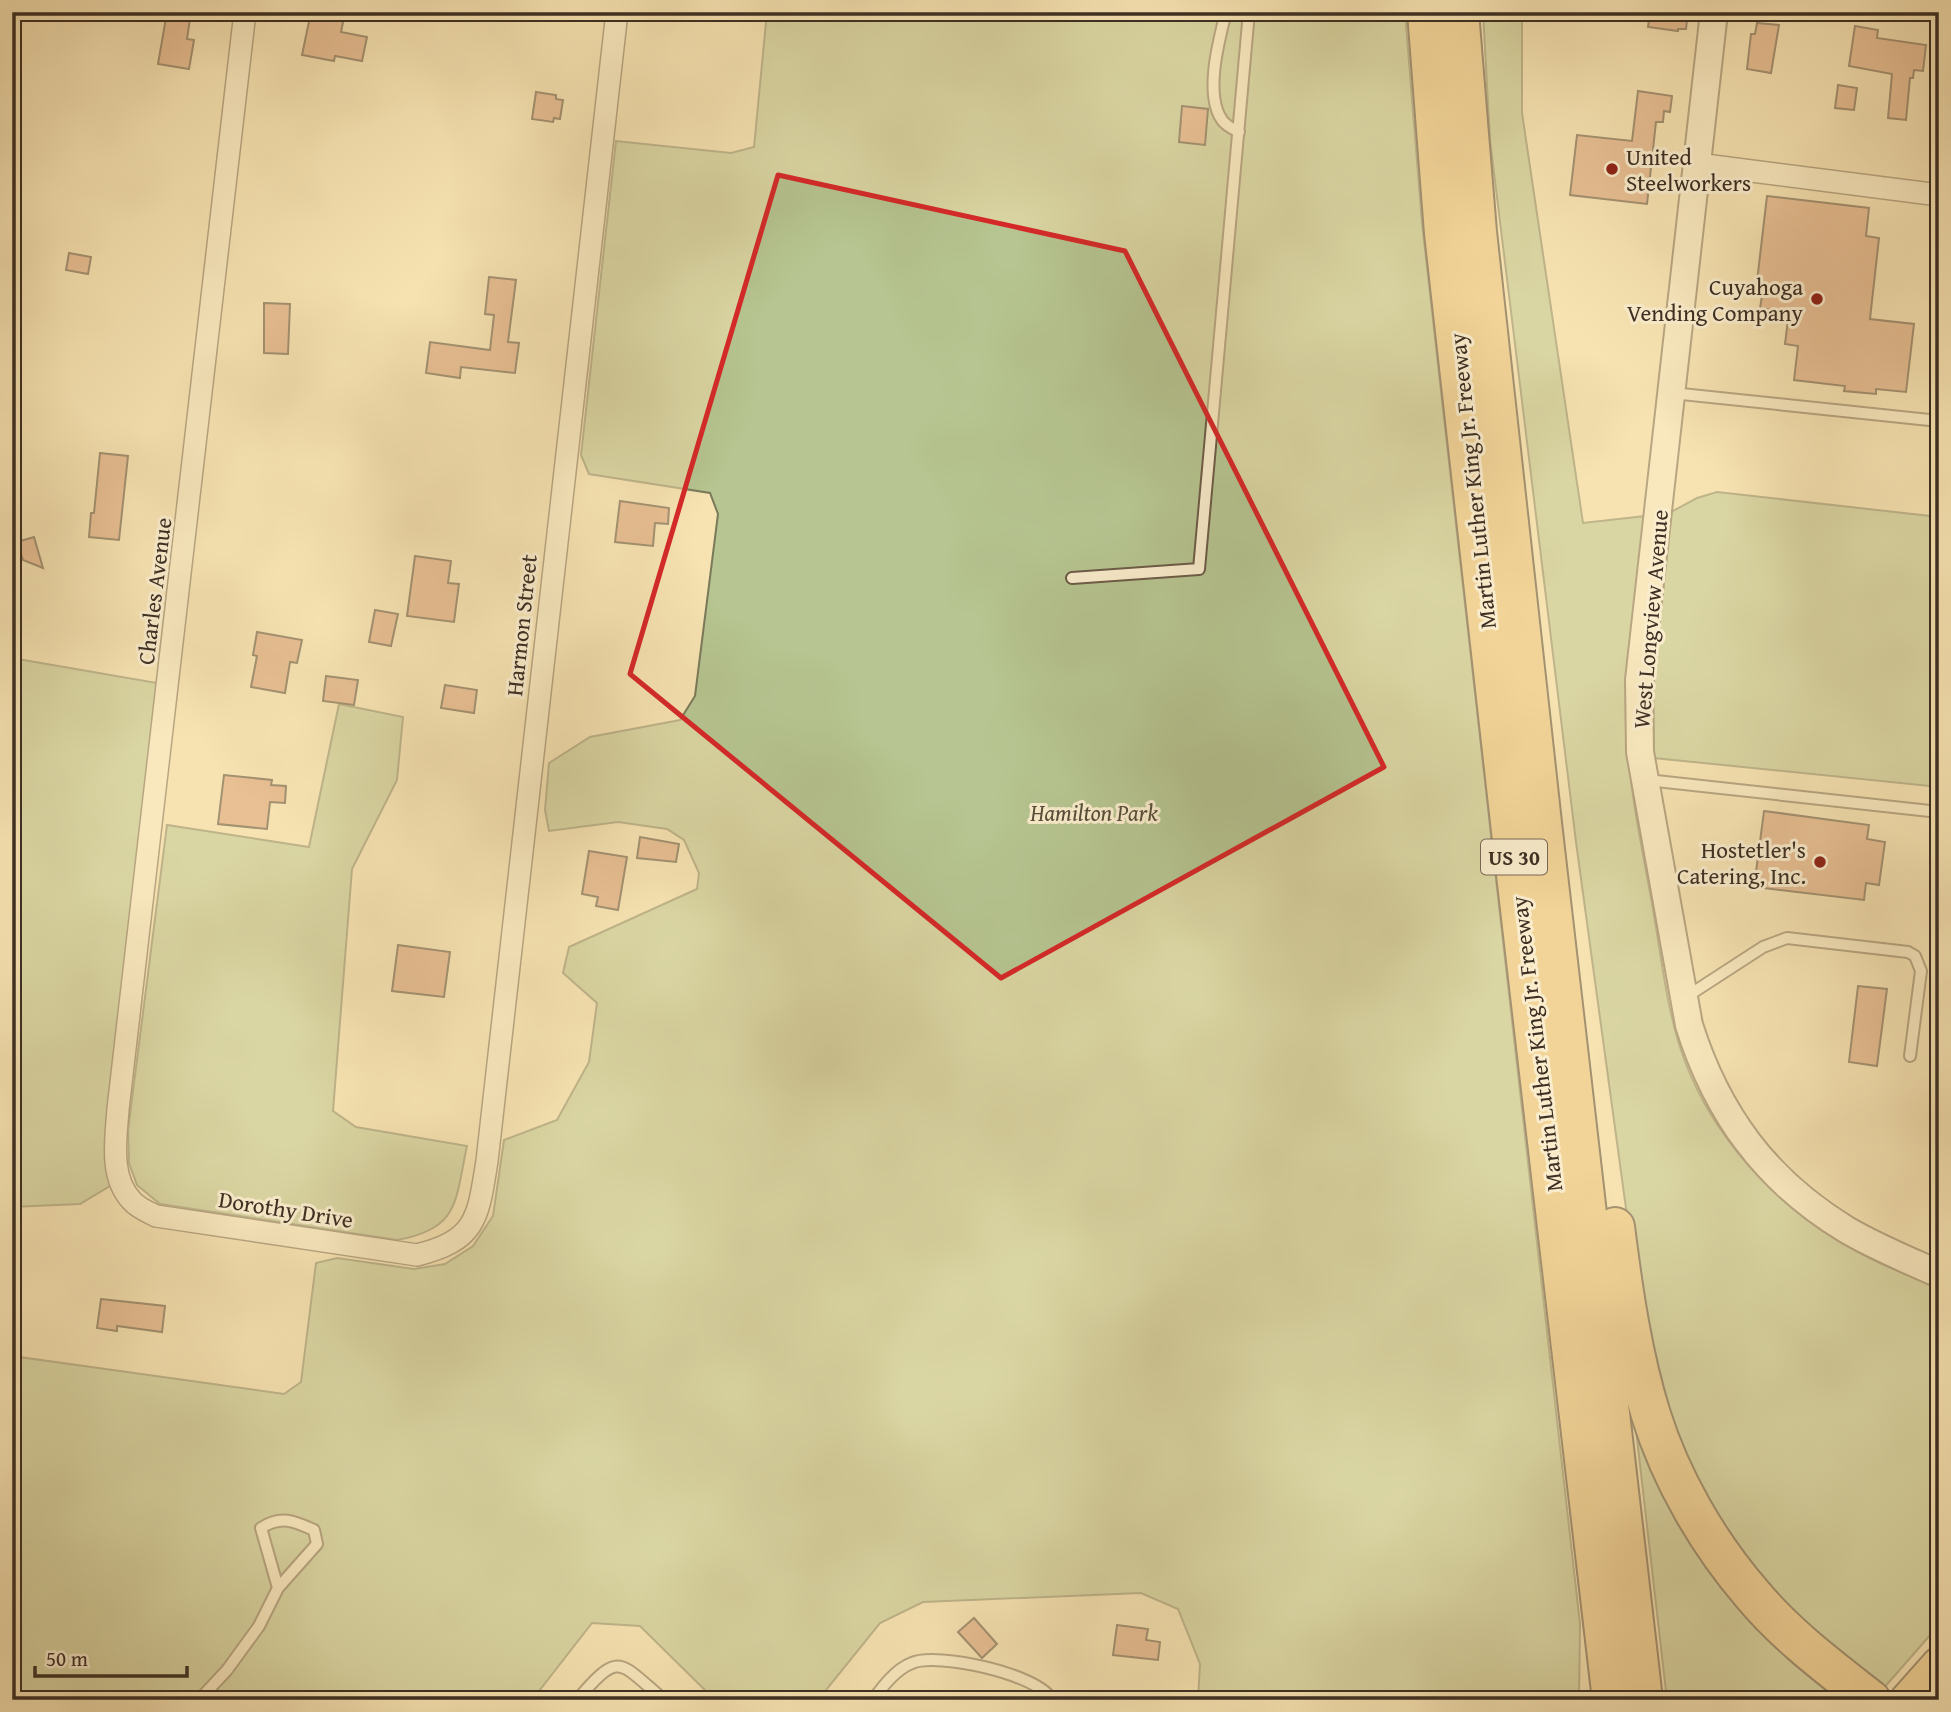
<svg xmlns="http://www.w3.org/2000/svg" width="1951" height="1712" font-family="'Gentium Book Plus',serif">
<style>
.green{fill:#b6c591;stroke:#7a7a5a;stroke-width:2}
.building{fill:#d59470;stroke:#3d2f23;stroke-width:2}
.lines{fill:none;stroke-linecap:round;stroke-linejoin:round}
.service-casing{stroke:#6c5c47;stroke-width:14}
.minor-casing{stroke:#6c5c47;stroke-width:24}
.tertiary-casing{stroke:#6c5c47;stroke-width:30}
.primary-casing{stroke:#3d2f23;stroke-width:37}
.motorway-casing{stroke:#3d2f23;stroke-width:42}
.service{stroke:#faedcd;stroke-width:10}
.minor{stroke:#faedcd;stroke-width:21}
.tertiary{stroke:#faedcd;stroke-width:26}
.primary{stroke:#ecc279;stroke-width:33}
.motorway{stroke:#ecc279;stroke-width:38}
.marked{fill:none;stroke:#d62828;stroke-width:5;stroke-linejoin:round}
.poi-dot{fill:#8f2418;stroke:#faedcd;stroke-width:2.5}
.labels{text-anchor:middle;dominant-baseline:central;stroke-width:6;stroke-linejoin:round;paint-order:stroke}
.shield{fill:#faedcd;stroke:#766856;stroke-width:2}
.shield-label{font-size:21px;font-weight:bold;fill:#3d2f23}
.poi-label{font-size:23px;fill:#3d2f23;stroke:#faedcd;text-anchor:end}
.street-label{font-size:23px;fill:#3d2f23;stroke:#faedcd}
.park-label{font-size:23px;font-style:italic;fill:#554d39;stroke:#faedcd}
</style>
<rect width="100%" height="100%" fill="#f7e3b2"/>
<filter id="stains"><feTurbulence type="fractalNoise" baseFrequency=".00286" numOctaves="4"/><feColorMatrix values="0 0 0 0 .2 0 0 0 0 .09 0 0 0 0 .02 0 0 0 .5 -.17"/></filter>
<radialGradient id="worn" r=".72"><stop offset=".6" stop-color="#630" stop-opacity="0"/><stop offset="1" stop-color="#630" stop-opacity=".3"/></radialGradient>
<!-- green -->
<g class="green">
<path d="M767,12H1405L1422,223L1580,1624L1579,1700H1198L1200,1664L1178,1609L1141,1593L923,1602L880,1623L818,1700H715L640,1626L592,1623L532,1700H12V1356L284,1394L301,1382L316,1263L337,1258L414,1269L445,1264L473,1246L493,1216L504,1140L557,1120L589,1062L597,1003L563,973L569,947L697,889L699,873L684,840L667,829L618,822L549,831L545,810L549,763L590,737L680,720L695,696L718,514L710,493L589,474L581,455L616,141L731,153L754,147Z"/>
<path d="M1483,12H1522V113L1583,523L1646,516C1641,558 1637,600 1633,642C1629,673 1625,705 1627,737C1630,795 1643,852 1653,909C1662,960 1667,1015 1686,1064C1714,1136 1769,1197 1834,1238C1866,1259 1903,1273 1939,1288V1625L1882,1690L1766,1590L1707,1505L1662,1403L1631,1245L1576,842L1490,140Z"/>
<path d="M1717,492L1939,517V787L1654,758L1653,691L1671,512L1697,498Z"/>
<path d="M12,658L157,683L107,1116L106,1153L110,1186L80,1204L12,1207Z"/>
<path d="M339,704L403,717L397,780L352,869L333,1111L356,1127L467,1146C455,1201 460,1229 397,1240L160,1204L137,1185L129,1163L128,1130L167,825L309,847Z"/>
<path d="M1635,1421L1843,1700H1667Z"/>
</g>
<!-- building -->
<g class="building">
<path d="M167,12H191L187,39L194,40L189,69L158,64Z"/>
<path d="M311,12L344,17L341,32L367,37L362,61L335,56L334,61L302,55Z"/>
<path d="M1650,12H1688L1686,29H1678V31L1648,27Z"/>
<path d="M1757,23L1779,25L1771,73L1747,69L1751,34H1755Z"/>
<path d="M1855,26L1878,30L1877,38L1926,45L1923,71L1914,70L1913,78H1910L1906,120L1888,118L1892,74L1849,66Z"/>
<path d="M1838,85L1857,88L1854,110L1835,108Z"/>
<path d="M1638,91L1672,96L1670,112L1664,111L1663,122H1656L1647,204L1570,195L1577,135L1632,141Z"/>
<path d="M536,92L556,95V99L563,100L560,119L554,118L553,122L532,119Z"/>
<path d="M1182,106L1208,109L1205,145L1179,142Z"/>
<path d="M1767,196L1869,208L1866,236L1879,238L1870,319L1914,324L1906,392L1876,389V394L1844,391L1845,386L1794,380L1798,346L1785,344L1789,312L1760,308L1763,290H1756Z"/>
<path d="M69,253L91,257L88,274L66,270Z"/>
<path d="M489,277L516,280L508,342L519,343L515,373L461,367L460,378L426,373L430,342L490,350L494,315L485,314Z"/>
<path d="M264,303L290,304L288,354L264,353Z"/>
<path d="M100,453L128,456L119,540L89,537L91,513H94Z"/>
<path d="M620,501L669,508L668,524L655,523L653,546L615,542Z"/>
<path d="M34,537L43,568L23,560L17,542Z"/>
<path d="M415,556L451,561L448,583L459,584L454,622L407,616Z"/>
<path d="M375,610L398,614L391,646L369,642Z"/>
<path d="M257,632L302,640L297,663L290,662L285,693L251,687L257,656L253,655Z"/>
<path d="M326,676L358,680L354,705L323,701Z"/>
<path d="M445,685L477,690L474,713L441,708Z"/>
<path d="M224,775L272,780L271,785L286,786L285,803L270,802L267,829L218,824Z"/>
<path d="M1764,811L1869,825L1867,839L1885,842L1879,885L1866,883L1864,900L1754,887Z"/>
<path d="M640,837L679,844L676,862L637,858Z"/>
<path d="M589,851L627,857L618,910L596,906L598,897L582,894Z"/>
<path d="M398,945L450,952L444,997L392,991Z"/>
<path d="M1858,986L1887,989L1877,1066L1849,1062Z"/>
<path d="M101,1299L165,1306L162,1332L117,1326V1331L97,1328Z"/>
<path d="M974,1618L997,1644L982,1658L958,1632Z"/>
<path d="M1117,1625L1148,1629L1146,1640L1160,1642L1158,1660L1113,1655Z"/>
</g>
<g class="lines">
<!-- service casing -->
<g class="service-casing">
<g id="service">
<path d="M1226,12C1219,40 1204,94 1222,120C1226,126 1233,129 1239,132"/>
<path d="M1672,393L1939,421"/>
<path d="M1072,578L1199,569L1249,12"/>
<path d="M1647,780L1939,812"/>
<path d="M1686,997L1763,947L1787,938L1908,952L1915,956L1921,971L1910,1056"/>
<path d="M199,1700L227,1670L259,1626L278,1588L317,1544L314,1530C294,1521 281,1515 261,1528L278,1588"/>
<path d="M577,1700C620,1650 618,1661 664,1700"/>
<path d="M873,1700C883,1686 896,1669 912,1663C937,1652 1039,1674 1052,1700"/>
</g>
</g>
<!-- minor casing -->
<g class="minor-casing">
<g id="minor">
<path d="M245,12L118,1109C116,1139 109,1177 132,1201C138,1208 148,1212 156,1216L417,1255C478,1240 478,1216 487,1161L617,12"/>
<path d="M1697,164L1939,195"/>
</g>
</g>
<!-- tertiary casing -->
<g class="tertiary-casing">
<path id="tertiary" d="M1714,12L1639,680L1640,752L1689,1025C1717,1114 1766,1181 1847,1230C1876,1247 1908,1260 1939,1274"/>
</g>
<!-- primary casing -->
<g class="primary-casing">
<path id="primary" d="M1907,1700L1939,1664"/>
</g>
<!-- motorway casing -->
<g class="motorway-casing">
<g id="motorway">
<path d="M1427,12L1444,233L1512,840L1612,1700"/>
<path d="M1459,12L1477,232L1542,823L1643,1700"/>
<path d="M1615,1227C1623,1290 1632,1354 1651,1415C1671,1479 1708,1543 1752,1594C1786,1635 1829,1667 1871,1700"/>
</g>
</g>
<!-- service -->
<use href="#service" class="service"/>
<!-- minor -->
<use href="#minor" class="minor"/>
<!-- tertiary -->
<use href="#tertiary" class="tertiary"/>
<!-- primary -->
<use href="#primary" class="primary"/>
<!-- motorway -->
<use href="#motorway" class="motorway"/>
</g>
<!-- marked area -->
<path d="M0 0H1951V1712H0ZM778,175L1125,251L1384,767L1001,978L630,674Z" fill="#f7e3b2" fill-opacity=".55" fill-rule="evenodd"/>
<path class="marked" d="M778,175L1125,251L1384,767L1001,978L630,674Z"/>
<!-- markers -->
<g class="poi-dot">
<circle cx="1612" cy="169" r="7"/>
<circle cx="1817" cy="299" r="7"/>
<circle cx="1820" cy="862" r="7"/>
</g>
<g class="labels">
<!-- shield labels -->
<rect class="shield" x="1481" y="839.5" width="66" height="35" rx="5"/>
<g class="shield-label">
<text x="1514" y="857">US 30</text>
</g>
<!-- poi labels -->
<g class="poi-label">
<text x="1626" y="156" text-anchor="start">United<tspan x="1626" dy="26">Steelworkers</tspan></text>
<text x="1803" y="286">Cuyahoga<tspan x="1803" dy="26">Vending Company</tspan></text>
<text x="1806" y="849">Hostetler's<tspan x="1806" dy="26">Catering, Inc.</tspan></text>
</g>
<!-- street labels -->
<g class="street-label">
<text transform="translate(1472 481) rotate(-96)">Martin Luther King Jr. Freeway</text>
<text transform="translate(154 591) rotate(-83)">Charles Avenue</text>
<text transform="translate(1650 619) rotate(-85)">West Longview Avenue</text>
<text transform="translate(521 625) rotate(-84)">Harmon Street</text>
<text transform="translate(1536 1044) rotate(-97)">Martin Luther King Jr. Freeway</text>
<text transform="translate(286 1209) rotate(9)">Dorothy Drive</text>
</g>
<!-- park labels -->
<g class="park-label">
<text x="1094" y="812">Hamilton Park</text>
</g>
</g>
<!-- margin -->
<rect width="1951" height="1712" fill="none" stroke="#f7e3b2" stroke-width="42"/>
<rect x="14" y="14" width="1923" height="1684" fill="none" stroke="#3d2f23" stroke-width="3.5"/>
<rect x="21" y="21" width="1909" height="1670" fill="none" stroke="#3d2f23" stroke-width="2"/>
<!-- scale -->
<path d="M35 1666v10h152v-10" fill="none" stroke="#3d2f23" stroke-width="3.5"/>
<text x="46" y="1666" font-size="21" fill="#3d2f23" stroke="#faedcd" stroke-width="5" paint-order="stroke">50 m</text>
<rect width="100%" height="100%" filter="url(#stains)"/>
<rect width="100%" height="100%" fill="url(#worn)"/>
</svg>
